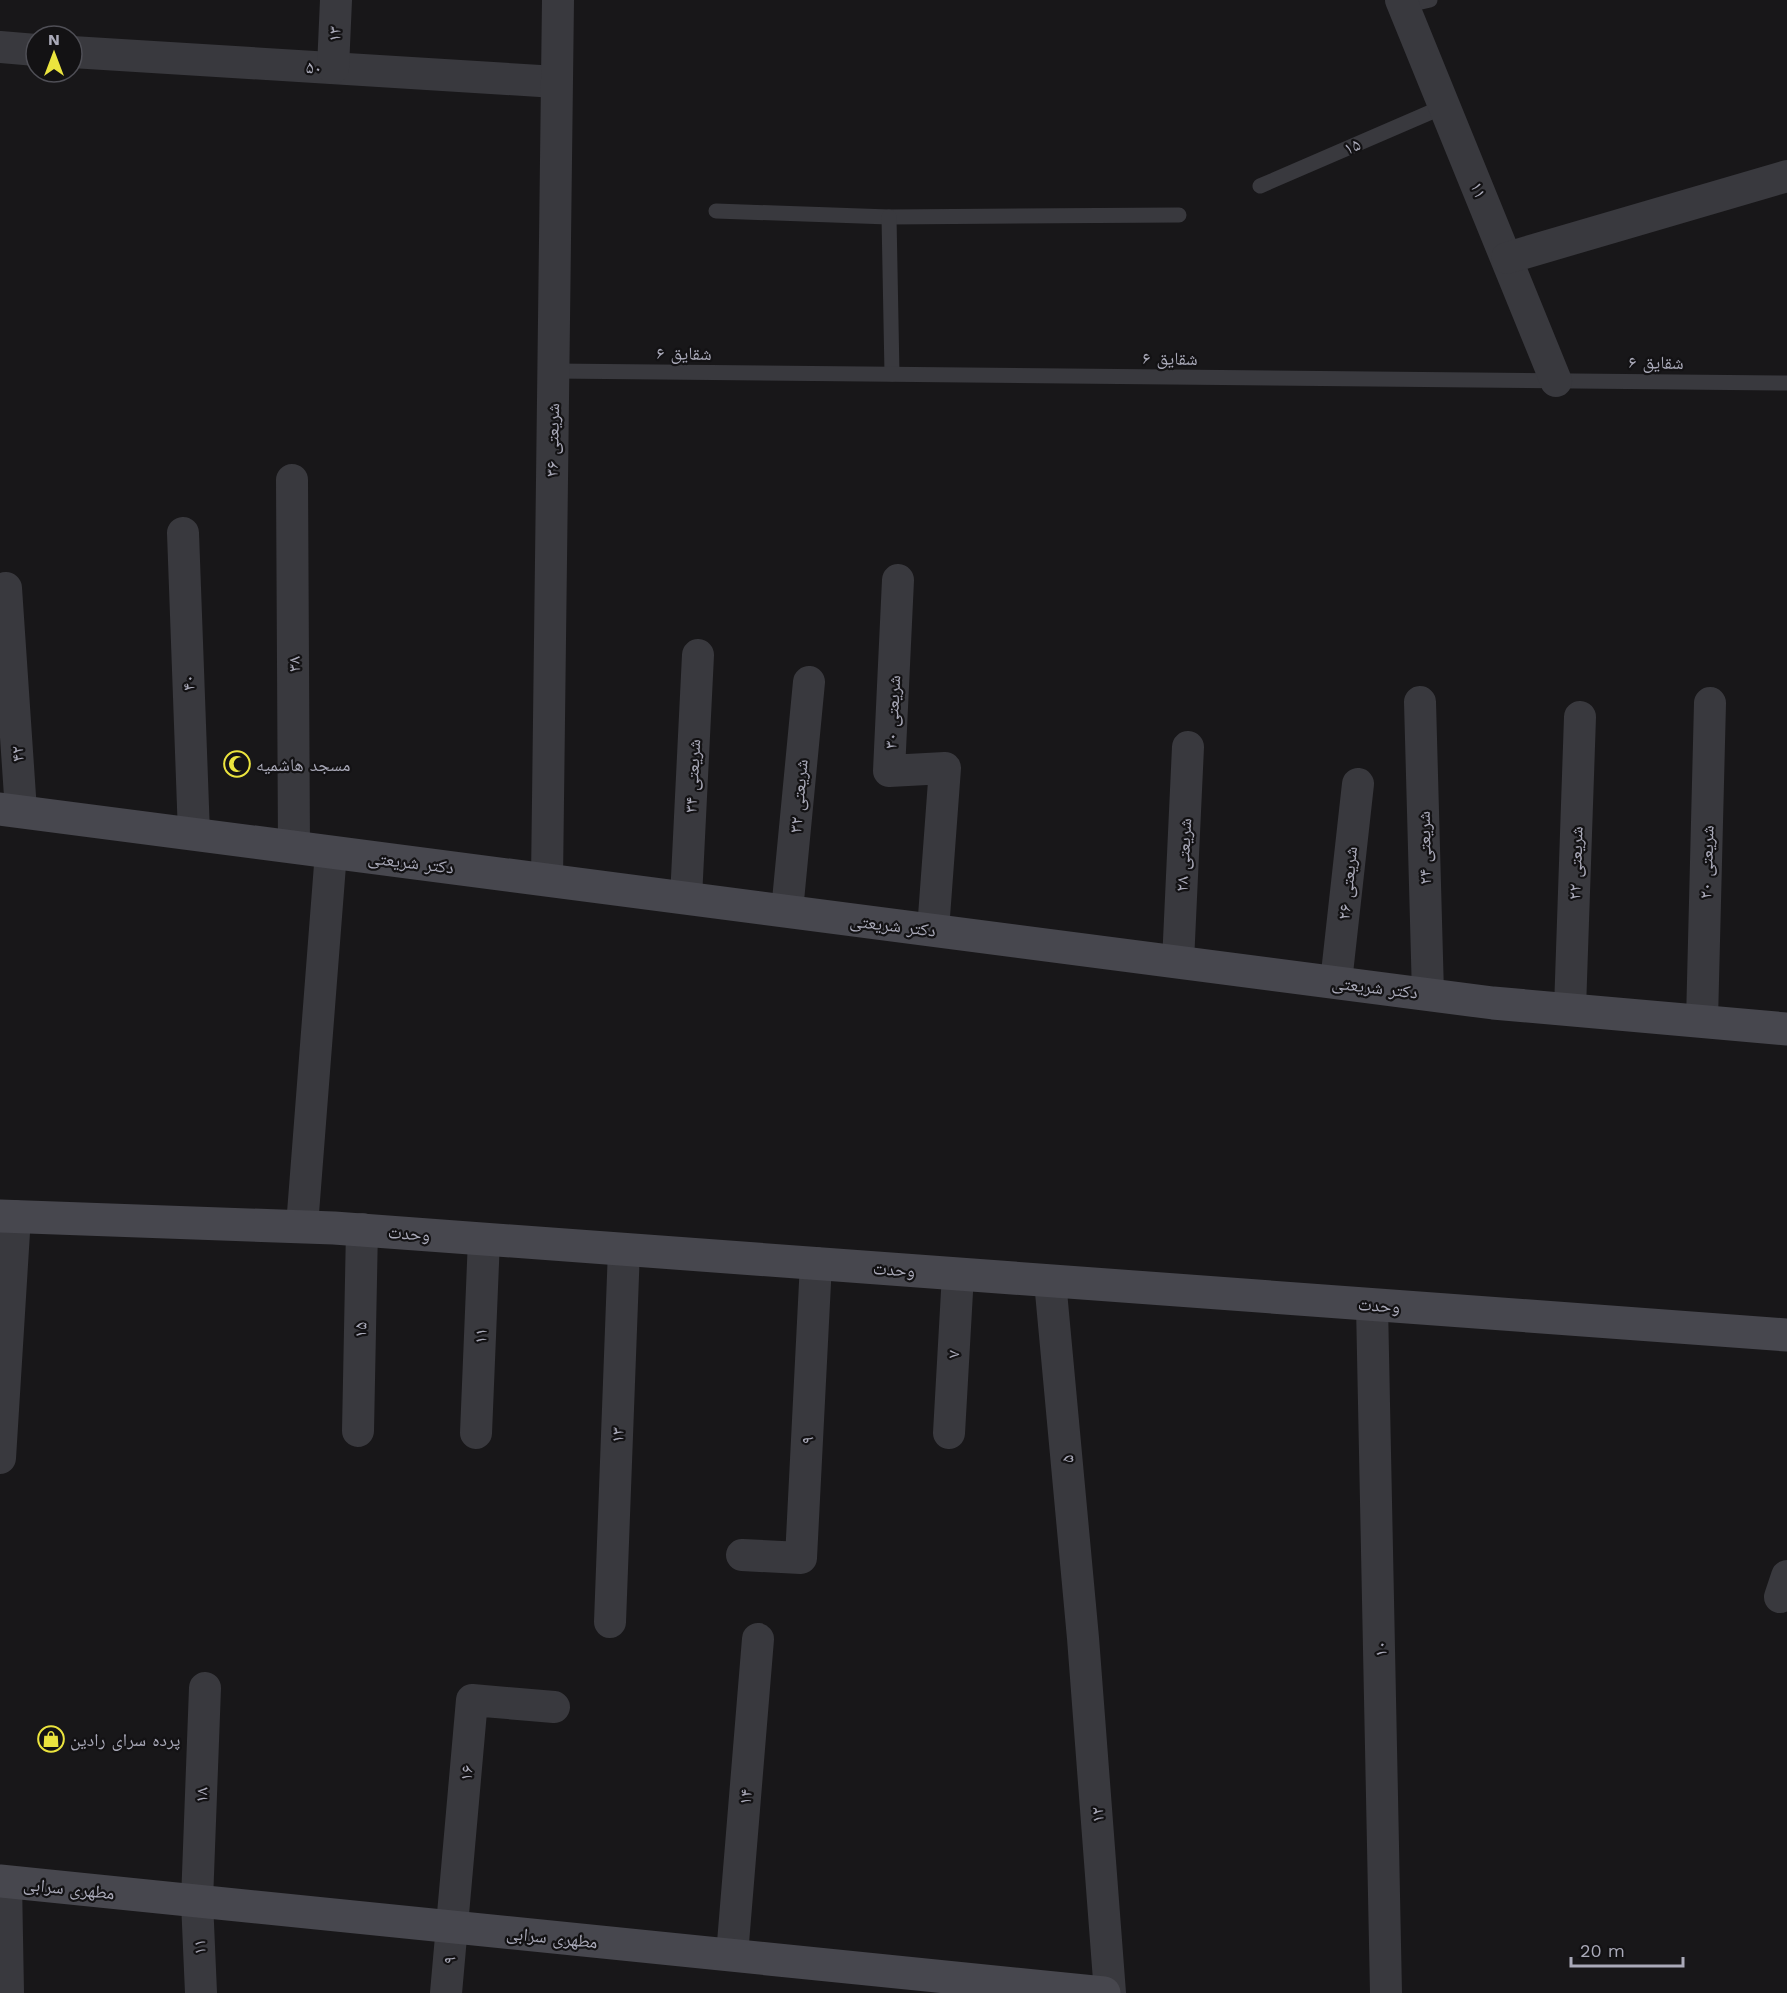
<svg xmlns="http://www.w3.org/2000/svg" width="1787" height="1993" font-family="'Work Sans','Noto Naskh Arabic',sans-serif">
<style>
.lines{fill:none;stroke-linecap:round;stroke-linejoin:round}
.lane{stroke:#39393e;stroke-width:15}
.street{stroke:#39393e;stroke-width:32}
.secondary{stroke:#47474e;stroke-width:33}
.labels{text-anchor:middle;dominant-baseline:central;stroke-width:4.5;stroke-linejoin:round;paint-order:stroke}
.street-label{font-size:18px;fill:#aaaab9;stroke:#131214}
.poi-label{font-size:18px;fill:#aaaab9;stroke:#131214;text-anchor:start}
</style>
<rect width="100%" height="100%" fill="#181719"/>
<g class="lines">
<!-- lane -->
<g class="lane">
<path d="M1404,6L1430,0"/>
<path d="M1260,186L1445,106"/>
<path d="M716,211L889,217L1179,215"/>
<path d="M889,217L892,374"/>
<path d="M553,371L1787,383"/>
</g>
<!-- street -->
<g class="street">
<path d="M1401,0L1556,381"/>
<path d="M0,47L36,50"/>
<path d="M72,52L556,82"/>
<path d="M333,68L336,0"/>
<path d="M1507,258L1787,176"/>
<path d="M292,480L294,847"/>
<path d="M183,533L194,834"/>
<path d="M898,580L889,771L945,768L933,930"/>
<path d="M6,588L21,811"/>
<path d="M1420,702L1428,994"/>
<path d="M547,880L558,0"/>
<path d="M686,898L698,655"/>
<path d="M787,911L809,682"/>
<path d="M1178,962L1188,747"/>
<path d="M1336,982L1358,784"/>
<path d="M1570,1009L1580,717"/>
<path d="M1702,1021L1710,703"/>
<path d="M302,1226L331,852"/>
<path d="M1050,1281L1083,1638L1110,1993"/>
<path d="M1372,1305L1386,1993"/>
<path d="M358,1431L362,1229"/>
<path d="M476,1433L484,1239"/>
<path d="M949,1433L958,1274"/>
<path d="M0,1458L15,1216"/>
<path d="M742,1555L801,1558L816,1263"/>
<path d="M1780,1597L1787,1576"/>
<path d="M610,1622L624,1249"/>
<path d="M6,1882L8,1993"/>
<path d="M732,1955L758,1639"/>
<path d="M201,1993L197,1901L205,1688"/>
<path d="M446,1993L472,1700L554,1707"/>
</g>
<!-- secondary -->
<g class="secondary">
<path d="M0,809L1493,1003L1787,1029"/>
<path d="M0,1216L334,1228L1787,1335"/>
<path d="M0,1881L1104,1993"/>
</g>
</g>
<!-- icons -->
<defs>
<g id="mosque-ring" transform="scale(1.35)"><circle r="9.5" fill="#131214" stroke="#ebe43e" stroke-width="1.5"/><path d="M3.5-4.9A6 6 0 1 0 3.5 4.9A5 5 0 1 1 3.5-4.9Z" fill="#ebe43e"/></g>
<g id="shop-ring" transform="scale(1.35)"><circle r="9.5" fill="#131214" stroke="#ebe43e" stroke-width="1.5"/><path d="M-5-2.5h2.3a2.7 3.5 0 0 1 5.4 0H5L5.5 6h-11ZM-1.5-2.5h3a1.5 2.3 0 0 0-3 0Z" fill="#ebe43e"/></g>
</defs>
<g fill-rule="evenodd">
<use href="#mosque-ring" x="237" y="764"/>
<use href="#shop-ring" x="51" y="1739"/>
</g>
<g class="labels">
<!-- street labels -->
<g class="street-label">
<text transform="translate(334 34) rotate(-88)">۱۳</text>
<text transform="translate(314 67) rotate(4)">۵۰</text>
<text transform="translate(1352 146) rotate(-23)">۱۵</text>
<text transform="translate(1479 190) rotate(68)">۱۱</text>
<text transform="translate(684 353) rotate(1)">شقایق ۶</text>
<text transform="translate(1170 358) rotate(1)">شقایق ۶</text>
<text transform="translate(1656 362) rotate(1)">شقایق ۶</text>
<text transform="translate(552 440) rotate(-89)">شریعتی ۳۶</text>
<text transform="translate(293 664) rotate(-90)">۳۸</text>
<text transform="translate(188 683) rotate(-92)">۴۰</text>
<text transform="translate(892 712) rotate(-87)">شریعتی ۳۰</text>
<text transform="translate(17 754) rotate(-94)">۴۲</text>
<text transform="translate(692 776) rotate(-87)">شریعتی ۳۴</text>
<text transform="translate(798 796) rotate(-85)">شریعتی ۳۲</text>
<text transform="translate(1424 848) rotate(-91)">شریعتی ۲۴</text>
<text transform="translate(1183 855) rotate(-87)">شریعتی ۲۸</text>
<text transform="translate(411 862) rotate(7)">دکتر شریعتی</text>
<text transform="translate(1706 862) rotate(-88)">شریعتی ۲۰</text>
<text transform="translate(1575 863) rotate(-88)">شریعتی ۲۲</text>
<text transform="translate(1347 883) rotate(-84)">شریعتی ۲۶</text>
<text transform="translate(893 925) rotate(7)">دکتر شریعتی</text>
<text transform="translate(1375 987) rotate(7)">دکتر شریعتی</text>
<text transform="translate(409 1233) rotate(4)">وحدت</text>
<text transform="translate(894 1269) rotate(4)">وحدت</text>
<text transform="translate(1379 1305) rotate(4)">وحدت</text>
<text transform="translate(360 1330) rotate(-89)">۱۵</text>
<text transform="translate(480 1336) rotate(-88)">۱۱</text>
<text transform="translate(953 1354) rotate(-87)">۷</text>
<text transform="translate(617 1435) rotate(-88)">۱۳</text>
<text transform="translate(807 1440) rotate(-87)">۹</text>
<text transform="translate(1067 1459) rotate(-95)">۵</text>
<text transform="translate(1380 1649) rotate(-91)">۱۰</text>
<text transform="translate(466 1773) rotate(-85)">۱۶</text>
<text transform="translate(201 1795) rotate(-88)">۱۸</text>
<text transform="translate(745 1797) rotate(-85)">۱۴</text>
<text transform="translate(1097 1815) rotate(-94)">۱۲</text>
<text transform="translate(69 1888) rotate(6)">مطهری سرابی</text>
<text transform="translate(552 1937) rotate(6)">مطهری سرابی</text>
<text transform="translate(199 1947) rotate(-92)">۱۱</text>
<text transform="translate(449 1960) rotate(-84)">۹</text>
</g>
<!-- poi labels -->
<g class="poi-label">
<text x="256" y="764">مسجد هاشمیه</text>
<text x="70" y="1739">پرده سرای رادین</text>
</g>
</g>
<!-- north arrow -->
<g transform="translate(54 54)"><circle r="28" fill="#131214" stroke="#4f4f56" stroke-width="1.5"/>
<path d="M0-4.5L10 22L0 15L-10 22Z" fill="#ebe43e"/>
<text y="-9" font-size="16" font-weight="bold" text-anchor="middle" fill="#aaaab9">N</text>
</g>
<!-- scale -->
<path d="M1571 1957v9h112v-9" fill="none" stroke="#aaaab9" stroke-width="3"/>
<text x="1580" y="1957" font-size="18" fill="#aaaab9" stroke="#131214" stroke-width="4.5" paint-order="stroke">20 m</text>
</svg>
